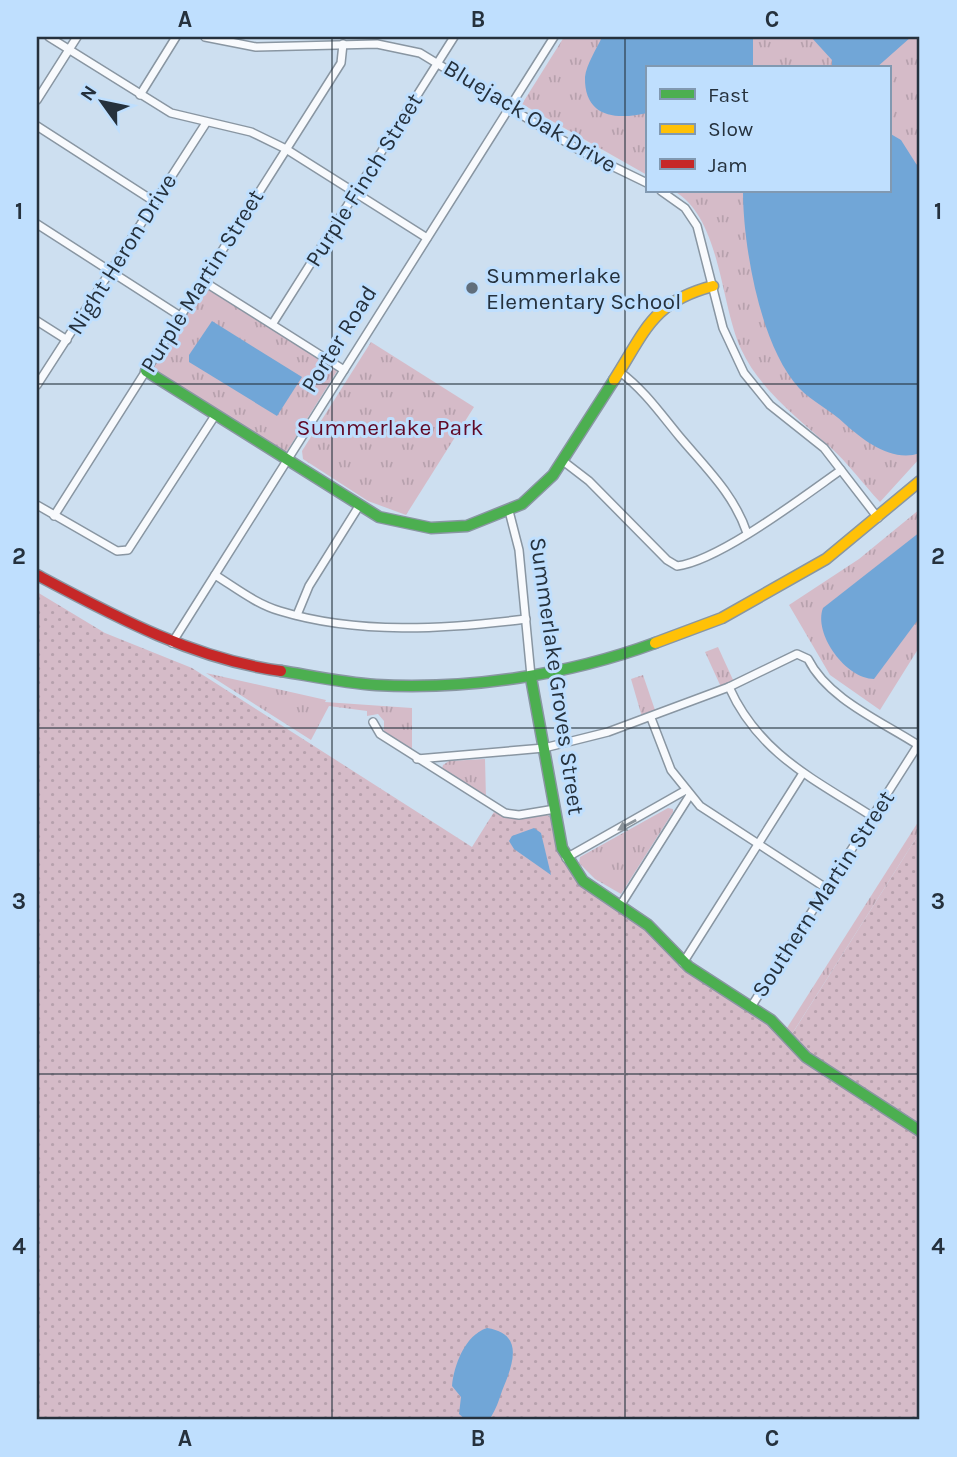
<svg xmlns="http://www.w3.org/2000/svg" width="957" height="1457" font-family="Karla,sans-serif">
<style>
.grass{fill:url(#grass-dots)}
.park{fill:url(#park-tufts)}
.water{fill:#71a6d7}
.lines{fill:none;stroke-linecap:round;stroke-linejoin:round}
.street-casing{stroke:#8996a2;stroke-width:10}
.fast-casing{stroke:#8996a2;stroke-width:13}
.slow-casing{stroke:#8996a2;stroke-width:13}
.jam-casing{stroke:#8996a2;stroke-width:13}
.street{stroke:#f8fafd;stroke-width:7}
.fast{stroke:#4caf50;stroke-width:10}
.slow{stroke:#ffc107;stroke-width:10}
.jam{stroke:#c62828;stroke-width:10}
.oneway{fill:#8e969d}
.grid{fill:none;stroke:#25313d;stroke-width:2;stroke-opacity:0.55}
.poi-dot{fill:#606e7c;stroke:#bfdffe;stroke-width:2.5}
.labels{text-anchor:middle;dominant-baseline:central;stroke-width:6;stroke-linejoin:round;paint-order:stroke}
.street-label{font-size:23px;fill:#25313d;stroke:#bfdffe}
.poi-label{font-size:23px;fill:#25313d;stroke:#bfdffe;text-anchor:start}
.park-label{font-size:23px;fill:#600926;stroke:#bfdffe}
.neatline{fill:none;stroke:#25313d;stroke-width:2.5}
.grid-label{font-size:23px;text-anchor:middle;font-weight:bold;fill:#25313d}
</style>
<defs>
<pattern id="grass-dots" width="8" height="8" patternUnits="userSpaceOnUse" patternTransform="scale(1.75)"><rect width="8" height="8" fill="#d5bbc8"/><path d="M2 2h.1M6 6h.1" fill="none" stroke="#b7a1ad" stroke-width="1.8" stroke-linecap="round"/></pattern>
<pattern id="park-tufts" width="24" height="20" patternUnits="userSpaceOnUse" patternTransform="scale(1.75)"><rect width="24" height="20" fill="#d5bbc8"/><path d="M3 7l-1-3M5 7V3M7 7l1-3M15 17l-1-3M17 17v-4M19 17l1-3" fill="none" stroke="#b7a1ad"/></pattern>
</defs>
<rect width="100%" height="100%" fill="#cddff0"/>
<!-- grass -->
<path class="grass" d="M37,592L105,633L192,668L472,847L494,812L514,819L547,814L551,818L562,859L581,884L628,916L765,1021L787,1042L920,832V1420H37Z"/>
<!-- park -->
<g class="park">
<path d="M564,37H920V458L880,502C863,484 848,463 830,447C797,417 760,390 741,349C720,303 721,218 674,191H889V68H647V175L522,104Z"/>
<path d="M207,287L337,371L287,451H282L154,369V364L202,288Z"/>
<path d="M371,342L474,407L406,515L368,501L303,459L302,451Z"/>
<path d="M920,509V646L880,710L830,675L789,605L859,559Z"/>
<path d="M718,647L734,682L721,687L705,652Z"/>
<path d="M206,673L326,700L325,702L412,708V751L384,733V721L378,714L367,716V711L329,706L311,740Z"/>
<path d="M643,675L656,713L642,717L631,679Z"/>
<path d="M485,759L486,799L442,769L443,765L449,761Z"/>
<path d="M668,808L673,809V812L621,894L595,879L579,863L580,857Z"/>
<path d="M920,819V832L790,1037L785,1031Z"/>
</g>
<!-- water -->
<g class="water">
<path d="M602,37H753V68H647V113C617,120 584,118 585,77C586,65 597,48 602,37Z"/>
<path d="M811,37H911L876,68H832V60Z"/>
<path d="M889,133L901,140L920,170V453C893,463 864,441 845,424C831,410 812,402 799,388C760,346 743,245 743,191H889Z"/>
<path d="M212,321L302,377L277,416L189,362V355Z"/>
<path d="M920,532V617L874,679C846,679 813,634 823,608Z"/>
<path d="M534,828L541,833L551,875L514,849L509,841L512,836Z"/>
<path d="M487,1328C526,1334 512,1366 502,1391C499,1400 496,1409 491,1417L486,1420H466L459,1414L461,1397L452,1386C454,1365 465,1335 487,1328Z"/>
</g>
<g class="lines">
<!-- street casing -->
<g class="street-casing">
<g id="street">
<path d="M49,37L171,113L251,132L286,149L427,238"/>
<path d="M205,37L256,47L377,44L420,53L579,150L647,183"/>
<path d="M140,95L176,37"/>
<path d="M37,100L77,37"/>
<path d="M37,126L155,202"/>
<path d="M661,191L685,208L697,226L723,328L744,373L770,405L824,448L878,518"/>
<path d="M37,224L180,316"/>
<path d="M203,281L344,370"/>
<path d="M37,321L67,340"/>
<path d="M273,323L454,37"/>
<path d="M620,372C644,390 660,413 679,436C705,467 734,494 747,533"/>
<path d="M37,385L206,123"/>
<path d="M563,461L589,481L667,560L677,566C719,561 804,496 841,470"/>
<path d="M37,505L117,551L128,550L216,414"/>
<path d="M509,511L519,550L531,676"/>
<path d="M54,516L341,63L343,44"/>
<path d="M215,575C236,588 256,604 280,611C358,635 446,629 526,619"/>
<path d="M297,615L309,586L359,506"/>
<path d="M172,643L554,37"/>
<path d="M729,687C759,754 814,779 873,817"/>
<path d="M651,718L671,770L700,806L826,888"/>
<path d="M373,722L380,734L505,813L519,815L555,809"/>
<path d="M417,759L544,748L608,732L729,687L797,654L808,659C828,699 881,721 918,745"/>
<path d="M566,858L686,790"/>
<path d="M620,906L690,795"/>
<path d="M683,963L803,773"/>
<path d="M751,1007L920,742"/>
</g>
</g>
<!-- fast casing -->
<g class="fast-casing">
<g id="fast">
<path d="M146,371L379,517L431,528L467,526L522,504L553,475L614,380"/>
<path d="M281,671C312,676 345,683 376,685C469,690 568,675 655,643"/>
<path d="M531,678L562,848L583,881L648,925L689,967L771,1020L806,1057L920,1131"/>
</g>
</g>
<!-- slow casing -->
<g class="slow-casing">
<g id="slow">
<path d="M614,380C646,330 652,302 713,286"/>
<path d="M655,643L722,618L826,559L920,481"/>
</g>
</g>
<!-- jam casing -->
<g class="jam-casing">
<path id="jam" d="M37,575C114,616 193,659 281,671"/>
</g>
<!-- street -->
<use href="#street" class="street"/>
<!-- fast -->
<use href="#fast" class="fast"/>
<!-- slow -->
<use href="#slow" class="slow"/>
<!-- jam -->
<use href="#jam" class="jam"/>
</g>
<!-- one-way arrows -->
<defs><path id="oneway-solid" d="M-6-.8H1V-3.2L6.5 0L1 3.2V.8H-6Z" transform="scale(1.75)"/></defs>
<use class="oneway" href="#oneway-solid" transform="translate(627 825) rotate(151)"/>
<!-- grid -->
<path class="grid" d="M332,37V1420M625,37V1420M37,384H920M37,728H920M37,1074H920"/>
<!-- markers -->
<circle class="poi-dot" cx="472" cy="288" r="7"/>
<g class="labels">
<!-- street labels -->
<g class="street-label">
<text transform="translate(530 116) rotate(31)">Bluejack Oak Drive</text>
<text transform="translate(364 180) rotate(-58)">Purple Finch Street</text>
<text transform="translate(122 254) rotate(-58)">Night Heron Drive</text>
<text transform="translate(202 281) rotate(-58)">Purple Martin Street</text>
<text transform="translate(339 339) rotate(-58)">Porter Road</text>
<text transform="translate(557 676) rotate(82)">Summerlake Groves Street</text>
<text transform="translate(823 894) rotate(-57)">Southern Martin Street</text>
</g>
<!-- poi labels -->
<g class="poi-label">
<text x="486" y="275">Summerlake<tspan x="486" dy="26">Elementary School</tspan></text>
</g>
<!-- park labels -->
<g class="park-label">
<text x="390" y="427">Summerlake Park</text>
</g>
</g>
<!-- border -->
<rect width="957" height="1457" fill="none" stroke="#bfdffe" stroke-width="77"/>
<!-- legend -->
<rect x="646" y="66" width="245" height="126" fill="#bfdffe" stroke="#8199b1" stroke-width="2"/>
<rect x="660" y="89" width="35" height="10" fill="#4caf50" stroke="#8199b1" stroke-width="2"/>
<text x="708" y="102" font-size="21" fill="#25313d">Fast</text>
<rect x="660" y="124" width="35" height="10" fill="#ffc107" stroke="#8199b1" stroke-width="2"/>
<text x="708" y="136" font-size="21" fill="#25313d">Slow</text>
<rect x="660" y="159" width="35" height="10" fill="#c62828" stroke="#8199b1" stroke-width="2"/>
<text x="708" y="172" font-size="21" fill="#25313d">Jam</text>
<!-- north arrow -->
<g transform="translate(102 102) rotate(303)" stroke="#bfdffe" stroke-width="5" paint-order="stroke">
<path d="M0-5L12 26L0 18L-12 26Z" fill="#25313d"/>
<text y="-10" font-size="19" font-weight="bold" text-anchor="middle" fill="#25313d">N</text>
</g>
<rect x="38" y="38" width="880" height="1380" class="neatline"/>
<g class="grid-label">
<text x="185" y="27">A</text>
<text x="478" y="27">B</text>
<text x="772" y="27">C</text>
<text x="19" y="219">1</text>
<text x="938" y="219">1</text>
<text x="19" y="564">2</text>
<text x="938" y="564">2</text>
<text x="19" y="909">3</text>
<text x="938" y="909">3</text>
<text x="19" y="1254">4</text>
<text x="938" y="1254">4</text>
<text x="185" y="1446">A</text>
<text x="478" y="1446">B</text>
<text x="772" y="1446">C</text>
</g>
</svg>
